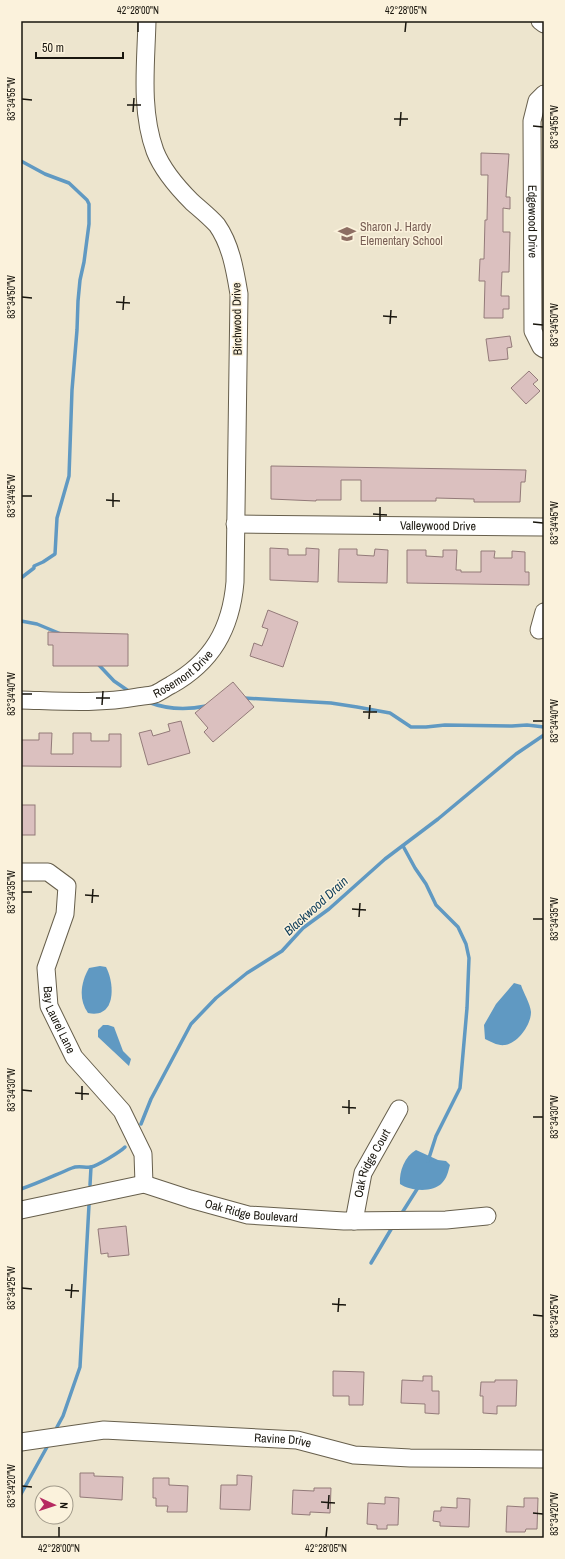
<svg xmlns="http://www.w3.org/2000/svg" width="565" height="1559" font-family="'Archivo Narrow',sans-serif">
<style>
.water{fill:#6099c2}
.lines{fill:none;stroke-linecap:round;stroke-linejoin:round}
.stream{stroke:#6099c2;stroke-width:3.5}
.building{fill:#dbc0bf;stroke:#937a79}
.minor-casing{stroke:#675f4c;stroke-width:19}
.minor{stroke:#fff;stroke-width:17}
.ticks{fill:none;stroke:#19160e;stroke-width:1.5}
.labels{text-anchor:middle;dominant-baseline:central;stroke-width:3;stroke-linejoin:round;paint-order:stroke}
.street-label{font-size:12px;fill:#19160e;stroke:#fbf2dc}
.education-label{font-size:12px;fill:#785e54;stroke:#fbf2dc;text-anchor:start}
.water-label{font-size:13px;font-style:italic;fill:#13415d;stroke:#fbf2dc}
.neatline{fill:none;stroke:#19160e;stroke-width:1.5}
.ticks-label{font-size:10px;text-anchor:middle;fill:#19160e}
</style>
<rect width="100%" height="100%" fill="#ede5ce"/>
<!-- water -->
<g class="water">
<path d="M100,966L106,967C115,984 116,1019 88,1013C78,999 81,982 89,968Z"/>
<path d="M514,983L521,985C524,994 530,1003 531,1012C531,1025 518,1043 505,1045C498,1046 491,1042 485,1039L484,1025L496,1004Z"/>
<path d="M103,1025H108L114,1027L123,1051L131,1059L129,1066L98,1037V1030Z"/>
<path d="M416,1150L438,1160L446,1161L450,1165C448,1172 447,1178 442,1183C433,1193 410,1191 400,1184C399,1171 405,1156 416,1150Z"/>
</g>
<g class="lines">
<!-- stream -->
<g class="stream">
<path d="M21,161L45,174L69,183L87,200L89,204V224L84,262L80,280L78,301L77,330L72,390L69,476L57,518L55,554L43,562L34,566V568L21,578"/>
<path d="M21,621L37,624L61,634"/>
<path d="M97,663L114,681L130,692"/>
<path d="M244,698L331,703L357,707L390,713L411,727H426L445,725L512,726L527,725L544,727"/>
<path d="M148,702C166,709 187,710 206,706"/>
<path d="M403,846L415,868L426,884L436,905L458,927L466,944L469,958L467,1008L460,1088L436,1136L428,1161"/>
<path d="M141,1124L151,1099L191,1024L216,998L247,973L282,951L303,928L329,909L385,859L438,819L516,754L544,735"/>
<path d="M90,1185L91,1167"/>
<path d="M21,1189C39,1183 55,1175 72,1168C78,1165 85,1168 91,1167C97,1166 120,1152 125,1147"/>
<path d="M400,1216L419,1186"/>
<path d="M371,1263L393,1226"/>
<path d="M57,1427L63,1416L80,1367L89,1205"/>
<path d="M21,1494L47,1447"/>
</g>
</g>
<!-- building -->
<g class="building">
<path d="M481,153L509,154L506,197H510V209L503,208V232H510L509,272H502L501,296H509V309H503V318H484L485,281H479L480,259H484L485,220H487L488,175H481Z"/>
<path d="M510,336L512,347L507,348L508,359L489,361L486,339Z"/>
<path d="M529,371L538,380L533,384L540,391L526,404L511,388Z"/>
<path d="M271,466L526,470L525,482H521L520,502H474V499L436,498V501H361V480H341V500H316V501L271,499Z"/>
<path d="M270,548L288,549V555H306V548L319,549L318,582L270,580Z"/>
<path d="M339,549H357V555L374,556L375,549L388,550L387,583L338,582Z"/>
<path d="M407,550H426V556L443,557V550H457L456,570H461V572H481V551H495L494,558H512V551L525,552V572H529V585L407,583Z"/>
<path d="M268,610L298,622L283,667L250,656L254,643L262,646L268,629L262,627Z"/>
<path d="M48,632L128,634V666H53V645H48Z"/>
<path d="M233,682L254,707L213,742L204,732L208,728L195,713Z"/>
<path d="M181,721L190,753L148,765L139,733L151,730L153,736L170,731L168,724Z"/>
<path d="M39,733H52L51,754H73V733H91V741H109V734H121V767L21,766V740H39Z"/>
<rect x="21" y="805" width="14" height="30"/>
<path d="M126,1226L129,1255L108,1257V1253L101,1254L98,1229Z"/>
<path d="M333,1371L364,1372L363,1405H349V1396H333Z"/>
<path d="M423,1376H432V1391H439V1414L425,1413V1404L401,1403L402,1380L423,1381Z"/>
<path d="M495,1380H517L516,1406H497V1414L483,1413V1396H480L481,1382H495Z"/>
<path d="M80,1473H94V1476L123,1477L122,1500L80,1497Z"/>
<path d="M237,1475L252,1476L250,1510L220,1509L221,1485H237Z"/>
<path d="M153,1478H169V1485L188,1486L187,1512H167L168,1506H156V1498H153Z"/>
<path d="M314,1488H331L330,1513L310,1512V1515L292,1514L293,1490L314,1491Z"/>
<path d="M385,1497L399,1498L398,1525H387V1529H377V1525L367,1524L368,1503L385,1504Z"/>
<path d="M457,1498L470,1499L469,1527L440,1526V1522L433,1521L434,1511H441V1507L457,1508Z"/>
<path d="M524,1498H538L537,1529H526L525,1532H506L507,1506L524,1507Z"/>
</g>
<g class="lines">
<!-- minor casing -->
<g class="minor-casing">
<g id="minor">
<path d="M540,21L544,24"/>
<path id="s1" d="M544,94L537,101L532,121L533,331L541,347L544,349"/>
<path id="s2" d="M235,524L544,527"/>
<path d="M539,630L544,612"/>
<path id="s3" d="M21,700C59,701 99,704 137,697C142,696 149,696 155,694C160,692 165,688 171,685C212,662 231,629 235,582L239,294C235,270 231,245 217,225C210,217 200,209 192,202C178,188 162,169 155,151C140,110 146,63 147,21"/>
<path id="s4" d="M21,872H48L67,886L65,914L46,968L49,1006L74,1057L122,1111L143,1154L144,1184"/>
<path id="s5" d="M21,1210L144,1184L190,1199L248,1215L344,1221L446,1220L487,1216"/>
<path id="s6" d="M354,1221L363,1173L399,1109"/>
<path id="s7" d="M21,1442L104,1430L297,1440L354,1455L410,1458L544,1459"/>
</g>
</g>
<!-- minor -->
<use href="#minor" class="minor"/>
</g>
<!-- ticks -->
<path class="ticks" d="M138,32V22M405,32L406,22M22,99L32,100M127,105H141M133,112L134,98M394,119H408M400,126L401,112M533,126L543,127M22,297L32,298M116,302L130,303M123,310L124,296M383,316L397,317M390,324L391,310M533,324L543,325M22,496H32M106,500L120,501M113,507V493M373,514L387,515M380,521V507M533,522L543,523M22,694H32M96,698H110M102,705L103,691M363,712H377M369,719L370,705M533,721H543M22,892H32M85,895L99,896M92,903L93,889M352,909L366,910M359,917L360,903M533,919H543M22,1090L32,1091M75,1093L89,1094M82,1100V1086M342,1107L356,1108M349,1114V1100M533,1117H543M22,1288L32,1289M65,1290L79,1291M71,1298L72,1284M332,1304L346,1305M338,1312L339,1298M533,1315L543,1316M22,1486L32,1487M321,1502L335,1503M328,1509L329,1495M533,1513L543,1514M59,1537V1527M326,1537L327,1527"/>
<!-- icons -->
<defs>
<g id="school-bare" transform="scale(1.38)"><path d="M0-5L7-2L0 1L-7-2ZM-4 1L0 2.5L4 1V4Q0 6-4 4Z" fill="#8d6e63" stroke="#fbf2dc" stroke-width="2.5" paint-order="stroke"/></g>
</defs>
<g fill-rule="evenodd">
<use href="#school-bare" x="347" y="234"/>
</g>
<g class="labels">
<!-- street labels -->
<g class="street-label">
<text stroke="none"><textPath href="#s1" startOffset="131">Edgewood Drive</textPath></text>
<text transform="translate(237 319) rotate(-91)">Birchwood Drive</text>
<text stroke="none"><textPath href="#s2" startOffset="203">Valleywood Drive</textPath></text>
<text stroke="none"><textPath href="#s3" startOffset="169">Rosemont Drive</textPath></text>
<text stroke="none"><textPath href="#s4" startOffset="190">Bay Laurel Lane</textPath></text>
<text stroke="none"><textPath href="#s6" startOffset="61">Oak Ridge Court</textPath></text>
<text stroke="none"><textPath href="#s5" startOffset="237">Oak Ridge Boulevard</textPath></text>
<text stroke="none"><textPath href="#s7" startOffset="263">Ravine Drive</textPath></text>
</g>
<!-- education labels -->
<g class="education-label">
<text x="360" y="227">Sharon J. Hardy<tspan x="360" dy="14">Elementary School</tspan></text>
</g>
<!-- water labels -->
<g class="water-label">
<text transform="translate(316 906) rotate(-42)">Blackwood Drain</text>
</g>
</g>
<!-- border -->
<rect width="565" height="1559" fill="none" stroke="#fbf2dc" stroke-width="44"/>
<!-- north arrow -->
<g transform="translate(54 1505) rotate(93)"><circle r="19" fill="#fbf2dc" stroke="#a19a8a"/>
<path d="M0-3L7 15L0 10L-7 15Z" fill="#b62a61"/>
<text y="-6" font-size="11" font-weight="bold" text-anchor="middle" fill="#19160e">N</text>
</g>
<!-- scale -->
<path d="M36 52v6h87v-6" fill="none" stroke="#19160e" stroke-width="2"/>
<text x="42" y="52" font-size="12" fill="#19160e" stroke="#fbf2dc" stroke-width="3" paint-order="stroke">50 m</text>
<rect x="22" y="22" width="521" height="1515" class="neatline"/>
<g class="ticks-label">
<text x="138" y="14">42°28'00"N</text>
<text x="406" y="14">42°28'05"N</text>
<text transform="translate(11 99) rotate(-90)" y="4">83°34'55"W</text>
<text transform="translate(554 127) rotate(-90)" y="4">83°34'55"W</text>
<text transform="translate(11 297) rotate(-90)" y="4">83°34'50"W</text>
<text transform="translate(554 325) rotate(-90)" y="4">83°34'50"W</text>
<text transform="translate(11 496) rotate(-90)" y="4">83°34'45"W</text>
<text transform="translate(554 523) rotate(-90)" y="4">83°34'45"W</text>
<text transform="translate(11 694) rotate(-90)" y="4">83°34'40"W</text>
<text transform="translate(554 721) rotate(-90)" y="4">83°34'40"W</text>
<text transform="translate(11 892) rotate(-90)" y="4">83°34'35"W</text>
<text transform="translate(554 919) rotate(-90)" y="4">83°34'35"W</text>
<text transform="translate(11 1090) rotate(-90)" y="4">83°34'30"W</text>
<text transform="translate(554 1117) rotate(-90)" y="4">83°34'30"W</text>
<text transform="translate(11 1288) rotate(-90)" y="4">83°34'25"W</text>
<text transform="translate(554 1316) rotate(-90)" y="4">83°34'25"W</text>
<text transform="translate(11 1486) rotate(-90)" y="4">83°34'20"W</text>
<text transform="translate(554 1514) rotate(-90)" y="4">83°34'20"W</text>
<text x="59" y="1552">42°28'00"N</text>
<text x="326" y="1552">42°28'05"N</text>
</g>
</svg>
